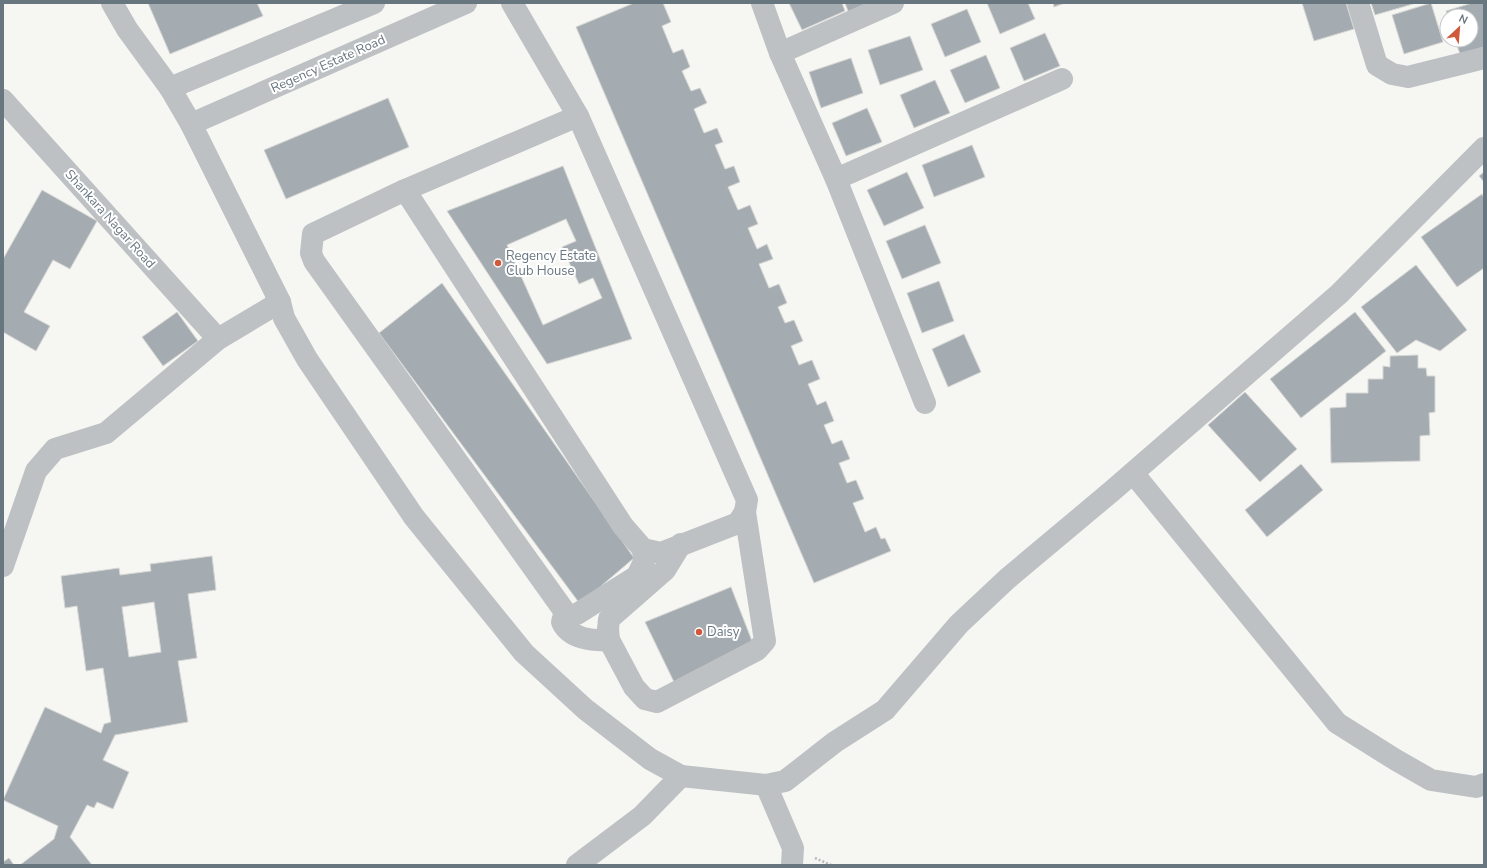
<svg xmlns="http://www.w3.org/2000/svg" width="1487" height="868" font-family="'Nunito Sans',sans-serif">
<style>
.building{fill:#a5acb1;stroke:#d7d7d5;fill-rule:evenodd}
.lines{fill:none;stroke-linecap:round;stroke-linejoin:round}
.path{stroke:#b7babc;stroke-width:2.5;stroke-dasharray:2 2;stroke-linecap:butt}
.minor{stroke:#bdc1c4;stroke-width:22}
.poi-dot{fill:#ce5a3b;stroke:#fff;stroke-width:1.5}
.labels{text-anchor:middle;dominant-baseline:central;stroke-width:4;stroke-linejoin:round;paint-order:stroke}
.street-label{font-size:13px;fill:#687680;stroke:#fff}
.poi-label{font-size:13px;fill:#687680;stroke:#fff;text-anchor:start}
</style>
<rect width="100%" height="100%" fill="#f6f6f3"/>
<!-- building -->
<g class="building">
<path d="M148,3H257L263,16L170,54Z"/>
<path d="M634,3H663L671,22L662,26L673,53L683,49L690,67L682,71L691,91L700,88L707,103L694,109L704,133L717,128L723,142L715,145L725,169L734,166L740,182L728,187L738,210L750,205L758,224L748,228L757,249L767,244L773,259L759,264L769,288L779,284L787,303L778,307L785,323L794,320L803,341L791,346L799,365L812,360L820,379L808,384L817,405L826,401L834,421L824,425L832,444L842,440L850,459L839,463L847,483L856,480L864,499L853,503L865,532L876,527L881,539L885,538L891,551L814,583L576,27Z"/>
<path d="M789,3H842L845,11L802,30Z"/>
<path d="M845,3H881L849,14Z"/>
<path d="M987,3H1028L1035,19L1000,34Z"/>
<path d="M1053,3H1065L1054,7Z"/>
<path d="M1302,3H1346L1354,29L1314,41Z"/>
<path d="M1371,3H1413V4L1375,15Z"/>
<path d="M1431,3L1443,42L1404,54L1392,15Z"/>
<path d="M1472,3H1484V47L1460,54L1455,40H1471V16H1448L1446,11Z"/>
<path d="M967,9L981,42L945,57L931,24Z"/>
<path d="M1045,33L1060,66L1024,81L1010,48Z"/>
<path d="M910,36L923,70L880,85L868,50Z"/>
<path d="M986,55L1000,88L965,103L950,70Z"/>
<path d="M851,58L863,93L821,108L809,72Z"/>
<path d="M935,80L950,113L914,128L900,95Z"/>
<path d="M388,98L409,147L286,199L264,150Z"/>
<path d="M867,108L882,142L846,156L832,123Z"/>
<path d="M972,145L985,177L934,197L922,165Z"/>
<path d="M563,166L632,339L547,364L447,211ZM566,219L576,241L562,247L579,284L593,278L602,298L543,325L507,245Z"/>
<path d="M907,172L924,208L884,226L867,190Z"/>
<path d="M1484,172V182L1479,176Z"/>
<path d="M42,190L97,221L70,269L53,260L24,312L50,326L36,351L3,332V259Z"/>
<path d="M1482,194L1484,198V268L1457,287L1421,237Z"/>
<path d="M925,225L941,263L902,279L886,241Z"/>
<path d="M1416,265L1467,330L1440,351L1416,340L1397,353L1361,307Z"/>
<path d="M939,281L954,321L922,333L907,293Z"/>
<path d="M442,283L634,558L580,604L379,333Z"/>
<path d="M177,312L198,341L163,366L142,337Z"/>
<path d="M1355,312L1386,351L1301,418L1270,379Z"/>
<path d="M964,334L981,372L948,387L932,349Z"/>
<path d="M1418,355V368H1426L1427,376H1435V412L1429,413L1430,435L1420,436V461L1331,463L1330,408L1346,407V393H1368V379H1383V366L1390,367V356Z"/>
<path d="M1245,392L1297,449L1260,482L1208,425Z"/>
<path d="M1301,464L1323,490L1267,537L1245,510Z"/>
<path d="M212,556L216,590L188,594L197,658L178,661L188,722L115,735L103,760L129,772L113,809L97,802L94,808L87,805L70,837L92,865H20L54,839L58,826L3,800L45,707L101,733L104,724L111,722L103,668L86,671L77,606L65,608L61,576L119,568L120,575L151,571L150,564ZM154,602L161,652L129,657L122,607Z"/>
<path d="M731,587L752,641L674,682L645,622Z"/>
<path d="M9,858L14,865H3V862Z"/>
</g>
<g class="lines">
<!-- path -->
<path class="path" d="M815,858L831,865"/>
<!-- minor -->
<g class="minor">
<path d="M112,3L127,29L170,88L191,124L280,302L284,318L307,359L414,517L524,653L585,709L650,759L681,776L766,785L785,781L835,742L885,710L959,624L1007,579L1112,491L1339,294L1484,148"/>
<path d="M512,3L578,116L747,500L745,512L765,641L757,650L657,702L645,699L634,687L609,640L608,629L609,619L665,570L681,544"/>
<path d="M762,3L780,53L836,179L925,403"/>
<path d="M1358,3L1377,65L1392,74L1408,77L1484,58"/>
<path d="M780,53L893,3"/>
<path d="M170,88L374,3"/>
<path d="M3,100L218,339"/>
<path d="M578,116L405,190L313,234L311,253L314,261L565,612L571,615L577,614L637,576L644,562L643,549"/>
<path d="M191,124L466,3"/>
<path d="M836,179L1062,79"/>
<path d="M405,190L623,526L643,549L661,553L738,523L745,512"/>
<path d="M1133,473L1337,723L1396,760L1431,780L1476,787L1484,784"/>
<path d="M3,566L36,471L55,449L106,433L218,339L280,302"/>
<path d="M565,612L562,622C570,639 593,641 609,640"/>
<path d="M766,785L793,848L792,865"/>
<path d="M577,865L642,816L681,776"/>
</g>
</g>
<!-- markers -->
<g class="poi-dot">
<circle cx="498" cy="263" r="4"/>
<circle cx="699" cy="632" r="4"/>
</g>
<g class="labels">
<!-- street labels -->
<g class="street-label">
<text transform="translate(328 64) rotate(-24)">Regency Estate Road</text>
<text transform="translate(110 219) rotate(48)">Shankara Nagar Road</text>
</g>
<!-- poi labels -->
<g class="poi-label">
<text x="506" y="256">Regency Estate<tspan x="506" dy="15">Club House</tspan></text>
<text x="707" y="632">Daisy</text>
</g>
</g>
<!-- border -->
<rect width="1487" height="868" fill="none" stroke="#687680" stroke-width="8"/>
<!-- north arrow -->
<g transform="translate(1459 28) rotate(26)"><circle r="19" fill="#ffffff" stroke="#c3c8cc"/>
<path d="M0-3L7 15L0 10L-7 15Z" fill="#ce5a3b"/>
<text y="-6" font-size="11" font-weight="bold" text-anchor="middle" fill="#687680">N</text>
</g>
</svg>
